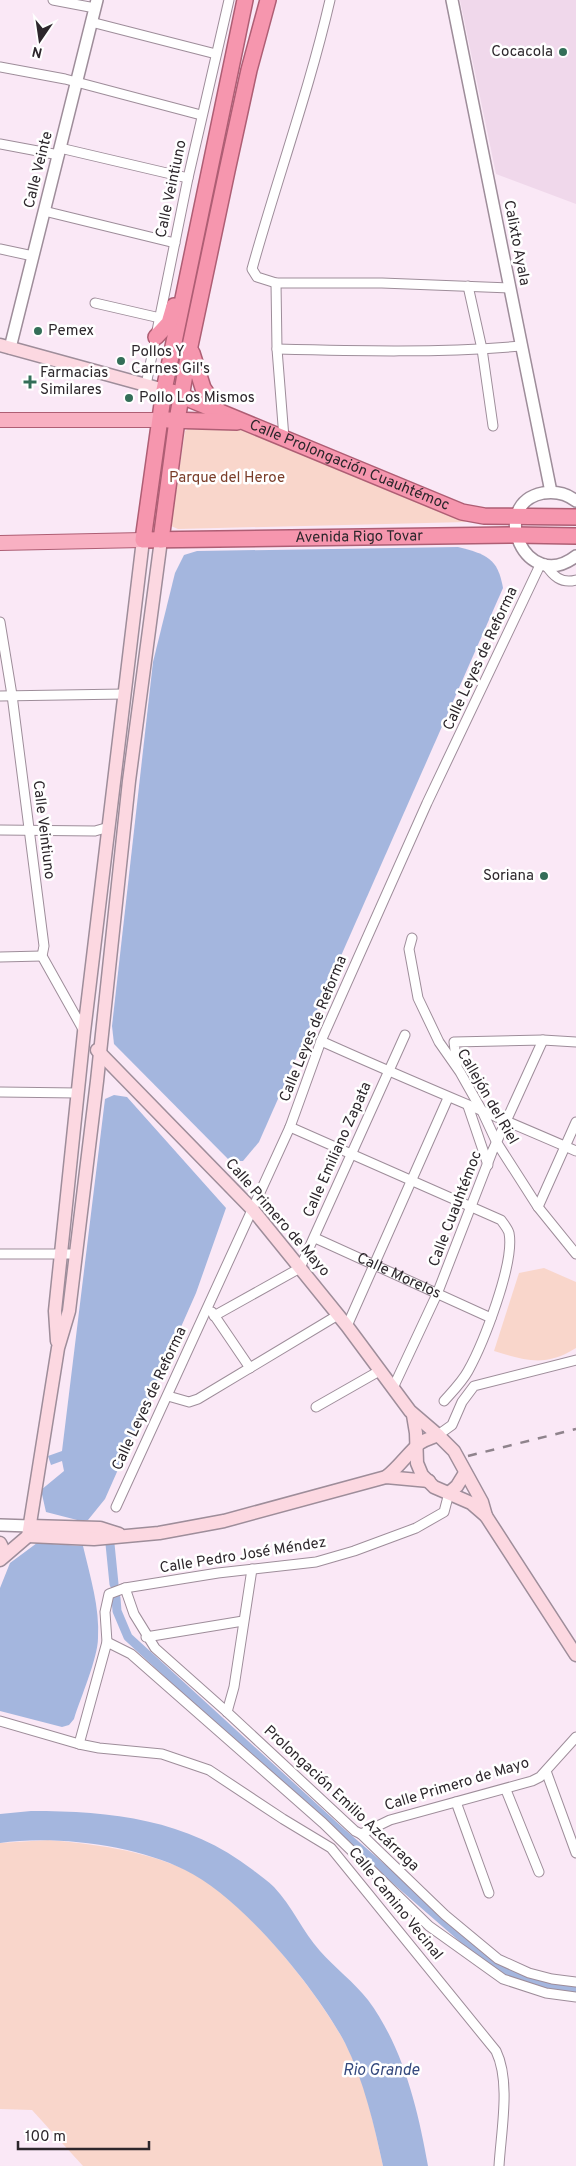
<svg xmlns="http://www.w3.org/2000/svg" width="576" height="2166" font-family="Overpass,sans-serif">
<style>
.built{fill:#f0d8eb}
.green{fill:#f9d6cb}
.water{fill:#a4b6de}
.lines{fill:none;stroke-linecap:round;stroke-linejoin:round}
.canal{stroke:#a4b6de;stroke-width:9}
.minor-casing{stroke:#9e8d9a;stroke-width:11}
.tertiary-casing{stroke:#9e8d9a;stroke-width:14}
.secondary-casing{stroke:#9e8d9a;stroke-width:15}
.primary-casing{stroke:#ae5e74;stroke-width:16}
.trunk-casing{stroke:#ae5e74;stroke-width:18}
.minor{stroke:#fff;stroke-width:9}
.tertiary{stroke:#fff;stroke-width:11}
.secondary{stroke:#fcd8e1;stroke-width:12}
.primary{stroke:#f8b0c2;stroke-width:14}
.trunk{stroke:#f696ae;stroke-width:15}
.rail{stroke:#8f838c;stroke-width:2.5;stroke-dasharray:9 9;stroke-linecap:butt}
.poi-dot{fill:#336e58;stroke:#fff;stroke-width:2}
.labels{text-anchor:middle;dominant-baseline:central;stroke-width:5;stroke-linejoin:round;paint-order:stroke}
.poi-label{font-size:15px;fill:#2d272c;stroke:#fff;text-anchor:start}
.street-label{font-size:15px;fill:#2d272c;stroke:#fff}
.park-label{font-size:15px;fill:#7a3d29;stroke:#fff}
.water-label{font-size:16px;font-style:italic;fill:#354a7e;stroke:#fff}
</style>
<rect width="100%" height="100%" fill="#fae8f6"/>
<!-- built -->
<path class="built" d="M460,0H576V204L496,174Z"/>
<!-- green -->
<g class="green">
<path d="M188,429L243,430L467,522L178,529L171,526L185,431Z"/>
<path d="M544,1268L576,1282V1348C546,1367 526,1361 494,1351L519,1273Z"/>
<path d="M48,1840C94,1844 141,1850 184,1869C240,1894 316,1989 345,2043C365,2080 374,2125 383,2166H83L32,2110L0,2109V1843Z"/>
</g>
<!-- water -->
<g class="water">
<path d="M458,547C486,554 498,558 503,588L259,1142L243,1161H230L114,1044L112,1026L153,662L175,573L184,555L197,551Z"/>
<path d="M114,1095L127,1097L226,1208L196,1293L105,1499L88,1520L81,1521L46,1512L41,1490L64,1471L62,1461L51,1465L48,1456L62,1451L105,1099Z"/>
<path d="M37,1543L83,1546C90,1576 100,1608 98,1638C98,1658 80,1699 74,1719L69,1725L62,1727L0,1711V1588L10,1563Z"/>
<path d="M31,1811C112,1811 187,1819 253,1870C260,1876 268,1881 274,1887C292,1906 303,1932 320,1951C335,1968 354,1982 368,2000C403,2047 418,2109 428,2166H383C374,2125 364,2081 345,2043C316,1988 241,1897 185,1870C135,1845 55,1835 0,1843V1814Z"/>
</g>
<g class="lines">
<!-- canal -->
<g class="canal">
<path d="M110,1544L114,1584"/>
<path d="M116,1598L117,1611L128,1637L343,1834L496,1967L522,1979L576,1989"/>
</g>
<!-- minor casing -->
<g class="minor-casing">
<g id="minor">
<path d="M53,0L95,8"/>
<path d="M330,0C309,91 277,179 252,269L257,277L276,283H382L510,288"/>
<path d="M91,22L216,54"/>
<path d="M0,67L65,79L201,115"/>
<path d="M0,144L59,155"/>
<path d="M60,148L188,178"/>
<path d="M44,211L175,243"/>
<path d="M0,249L33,256"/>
<path d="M276,283L277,349L284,438"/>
<path d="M468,286L482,349L493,426"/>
<path d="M95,303L160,318"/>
<path d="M277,349C358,351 440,353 521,346"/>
<path d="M146,385L188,178L229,0"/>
<path d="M545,564C553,576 561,584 576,580"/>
<path d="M0,622L12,695L44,946L42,956L84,1031"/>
<path d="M0,696L124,694"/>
<path d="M0,830L95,831L109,827"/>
<path d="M412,938L409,949L418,998L439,1042L460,1072L482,1111L497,1143L538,1207L576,1254"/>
<path d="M0,957L42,956"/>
<path d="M321,1041C405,1079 491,1114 576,1151"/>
<path d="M457,1066L454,1042L543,1040L576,1042"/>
<path d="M0,1092L77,1093"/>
<path d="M468,1106L488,1165"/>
<path d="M290,1127L501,1220C504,1224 508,1229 509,1233C515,1263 483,1344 468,1371C462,1382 452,1392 444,1401"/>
<path d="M538,1207L576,1122"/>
<path id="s1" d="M315,1238L491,1318"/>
<path d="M0,1254H74"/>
<path d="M212,1312L250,1368"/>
<path d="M214,1316L300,1268L405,1035"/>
<path d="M347,1326L448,1098"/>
<path d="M393,1388L437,1294L492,1152L543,1040"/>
<path d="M168,1396L189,1402L198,1399L338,1315"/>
<path d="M316,1407L381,1370"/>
<path d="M438,1435L452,1425L462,1402L474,1386L576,1360"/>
<path d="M116,1507L290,1127L321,1041L427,803L541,563"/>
<path d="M125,1588L134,1614L155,1648L227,1712L355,1831L361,1834L445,1915L498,1959L529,1973L552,1979L576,1982"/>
<path d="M146,1637L243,1621"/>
<path d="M107,1642L131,1654L323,1823L429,1926L503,1979L546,1993L576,1997"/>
<path d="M227,1712L234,1687L252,1569"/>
<path d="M0,1721L79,1744L99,1748L162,1754L209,1770L283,1819L331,1848L496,2051C511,2082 501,2131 499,2166"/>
<path d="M79,1744L107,1642L105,1612L109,1594L125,1588L218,1573L316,1562L354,1551L416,1528L444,1512L449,1493"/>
<path d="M546,1771L576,1853"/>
<path d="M506,1790L539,1872"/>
<path d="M456,1802L489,1893"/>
<path d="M361,1834L390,1820L532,1781L540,1777L576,1737"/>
</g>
</g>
<!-- tertiary casing -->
<g class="tertiary-casing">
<g id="tertiary">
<path d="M452,0L551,492"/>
<path d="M10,348L97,0"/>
<path d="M576,501C566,493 556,491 543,493C487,504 526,595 576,556"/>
<path d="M0,1525L30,1526"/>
</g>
</g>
<!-- secondary casing -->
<g class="secondary-casing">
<g id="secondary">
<path d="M0,345L164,390"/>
<path d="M97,1050L253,1210L347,1326L410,1411L438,1435L454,1451L482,1502L486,1516"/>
<path d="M57,1341L55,1311L84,1032L143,540"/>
<path d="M413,1415L416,1433L417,1463L422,1475L434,1487L471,1503L486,1516L576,1655"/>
<path d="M386,1477C399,1467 408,1453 420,1443C426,1439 432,1438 438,1435"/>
<path d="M449,1493L457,1486L465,1473"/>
<path d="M30,1526L100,1528L119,1534"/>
<path d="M28,1536L94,1539L159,1533L224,1521L386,1477L429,1481"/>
<path d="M0,1543L2,1547L0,1554"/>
<path d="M0,1560L28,1536L58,1348L69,1311L97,1081L129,781L161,540"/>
</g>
</g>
<!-- primary casing -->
<g class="primary-casing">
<g id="primary">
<path d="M0,420H159"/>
<path d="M0,543L143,540"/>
</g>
</g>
<!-- trunk casing -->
<g class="trunk-casing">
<g id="trunk">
<path id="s2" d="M245,0L164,390L143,540L515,535L576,536"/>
<path d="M156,337L169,323L174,306"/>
<path d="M192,353L203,388L217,409"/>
<path id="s3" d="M172,392L462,512L484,516L576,517"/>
<path d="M168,420L237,422"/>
<path d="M161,540L177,420L190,346L227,171L249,70L268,0"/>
</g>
</g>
<!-- minor -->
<use href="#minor" class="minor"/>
<!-- tertiary -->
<use href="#tertiary" class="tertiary"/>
<!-- secondary -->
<use href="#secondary" class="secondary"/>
<!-- primary -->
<use href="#primary" class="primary"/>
<!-- trunk -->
<use href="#trunk" class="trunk"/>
<!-- rail -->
<path class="rail" d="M468,1456L576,1429"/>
</g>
<!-- markers -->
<g class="poi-dot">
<circle cx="563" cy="52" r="5"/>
<circle cx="38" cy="331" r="5"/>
<circle cx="121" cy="361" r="5"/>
<path d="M27.5 374.5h5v5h5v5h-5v5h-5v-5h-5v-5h5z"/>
<circle cx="129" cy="398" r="5"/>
<circle cx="544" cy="876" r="5"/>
</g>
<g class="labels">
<!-- poi labels -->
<g class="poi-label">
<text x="553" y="52" text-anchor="end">Cocacola</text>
<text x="48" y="331">Pemex</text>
<text x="131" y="352">Pollos Y<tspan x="131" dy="17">Carnes Gil's</tspan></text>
<text x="40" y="373">Farmacias<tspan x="40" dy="17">Similares</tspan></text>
<text x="139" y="398">Pollo Los Mismos</text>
<text x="534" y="876" text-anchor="end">Soriana</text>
</g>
<!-- street labels -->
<g class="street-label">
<text transform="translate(39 170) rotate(-76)">Calle Veinte</text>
<text transform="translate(172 189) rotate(-78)">Calle Veintiuno</text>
<text transform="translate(516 243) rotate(79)">Calixto Ayala</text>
<text stroke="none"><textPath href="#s3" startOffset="192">Calle Prolongación Cuauhtémoc</textPath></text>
<text stroke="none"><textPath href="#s2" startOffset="766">Avenida Rigo Tovar</textPath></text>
<text transform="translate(481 659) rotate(-65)">Calle Leyes de Reforma</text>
<text transform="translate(43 830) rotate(83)">Calle Veintiuno</text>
<text transform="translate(314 1029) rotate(-68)">Calle Leyes de Reforma</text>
<text transform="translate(487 1097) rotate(60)">Callejón del Riel</text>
<text transform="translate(338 1150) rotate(-66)">Calle Emiliano Zapata</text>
<text transform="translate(456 1209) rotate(-69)">Calle Cuauhtémoc</text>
<text transform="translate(277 1218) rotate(49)">Calle Primero de Mayo</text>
<text stroke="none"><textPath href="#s1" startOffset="92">Calle Morelos</textPath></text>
<text transform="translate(150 1399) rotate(-65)">Calle Leyes de Reforma</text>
<text transform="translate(243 1556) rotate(-9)">Calle Pedro José Méndez</text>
<text transform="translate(457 1785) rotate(-17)">Calle Primero de Mayo</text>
<text transform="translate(341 1799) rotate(43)">Prolongación Emilio Azcárraga</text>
<text transform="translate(395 1904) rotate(51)">Calle Camino Vecinal</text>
</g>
<!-- park labels -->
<g class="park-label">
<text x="227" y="478">Parque del Heroe</text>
</g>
<!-- water labels -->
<g class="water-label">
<text x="381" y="2071">Rio Grande</text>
</g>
</g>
<!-- north arrow -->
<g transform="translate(40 40) rotate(193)" stroke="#ffffff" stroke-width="4" paint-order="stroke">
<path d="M0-4L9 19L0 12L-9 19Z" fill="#2d272c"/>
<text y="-8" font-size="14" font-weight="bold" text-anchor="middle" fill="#2d272c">N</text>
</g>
<!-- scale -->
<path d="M18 2141v8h131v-8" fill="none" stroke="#2d272c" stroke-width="2.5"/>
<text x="25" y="2141" font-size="15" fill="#2d272c" stroke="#ffffff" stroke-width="4" paint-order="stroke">100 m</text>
</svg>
